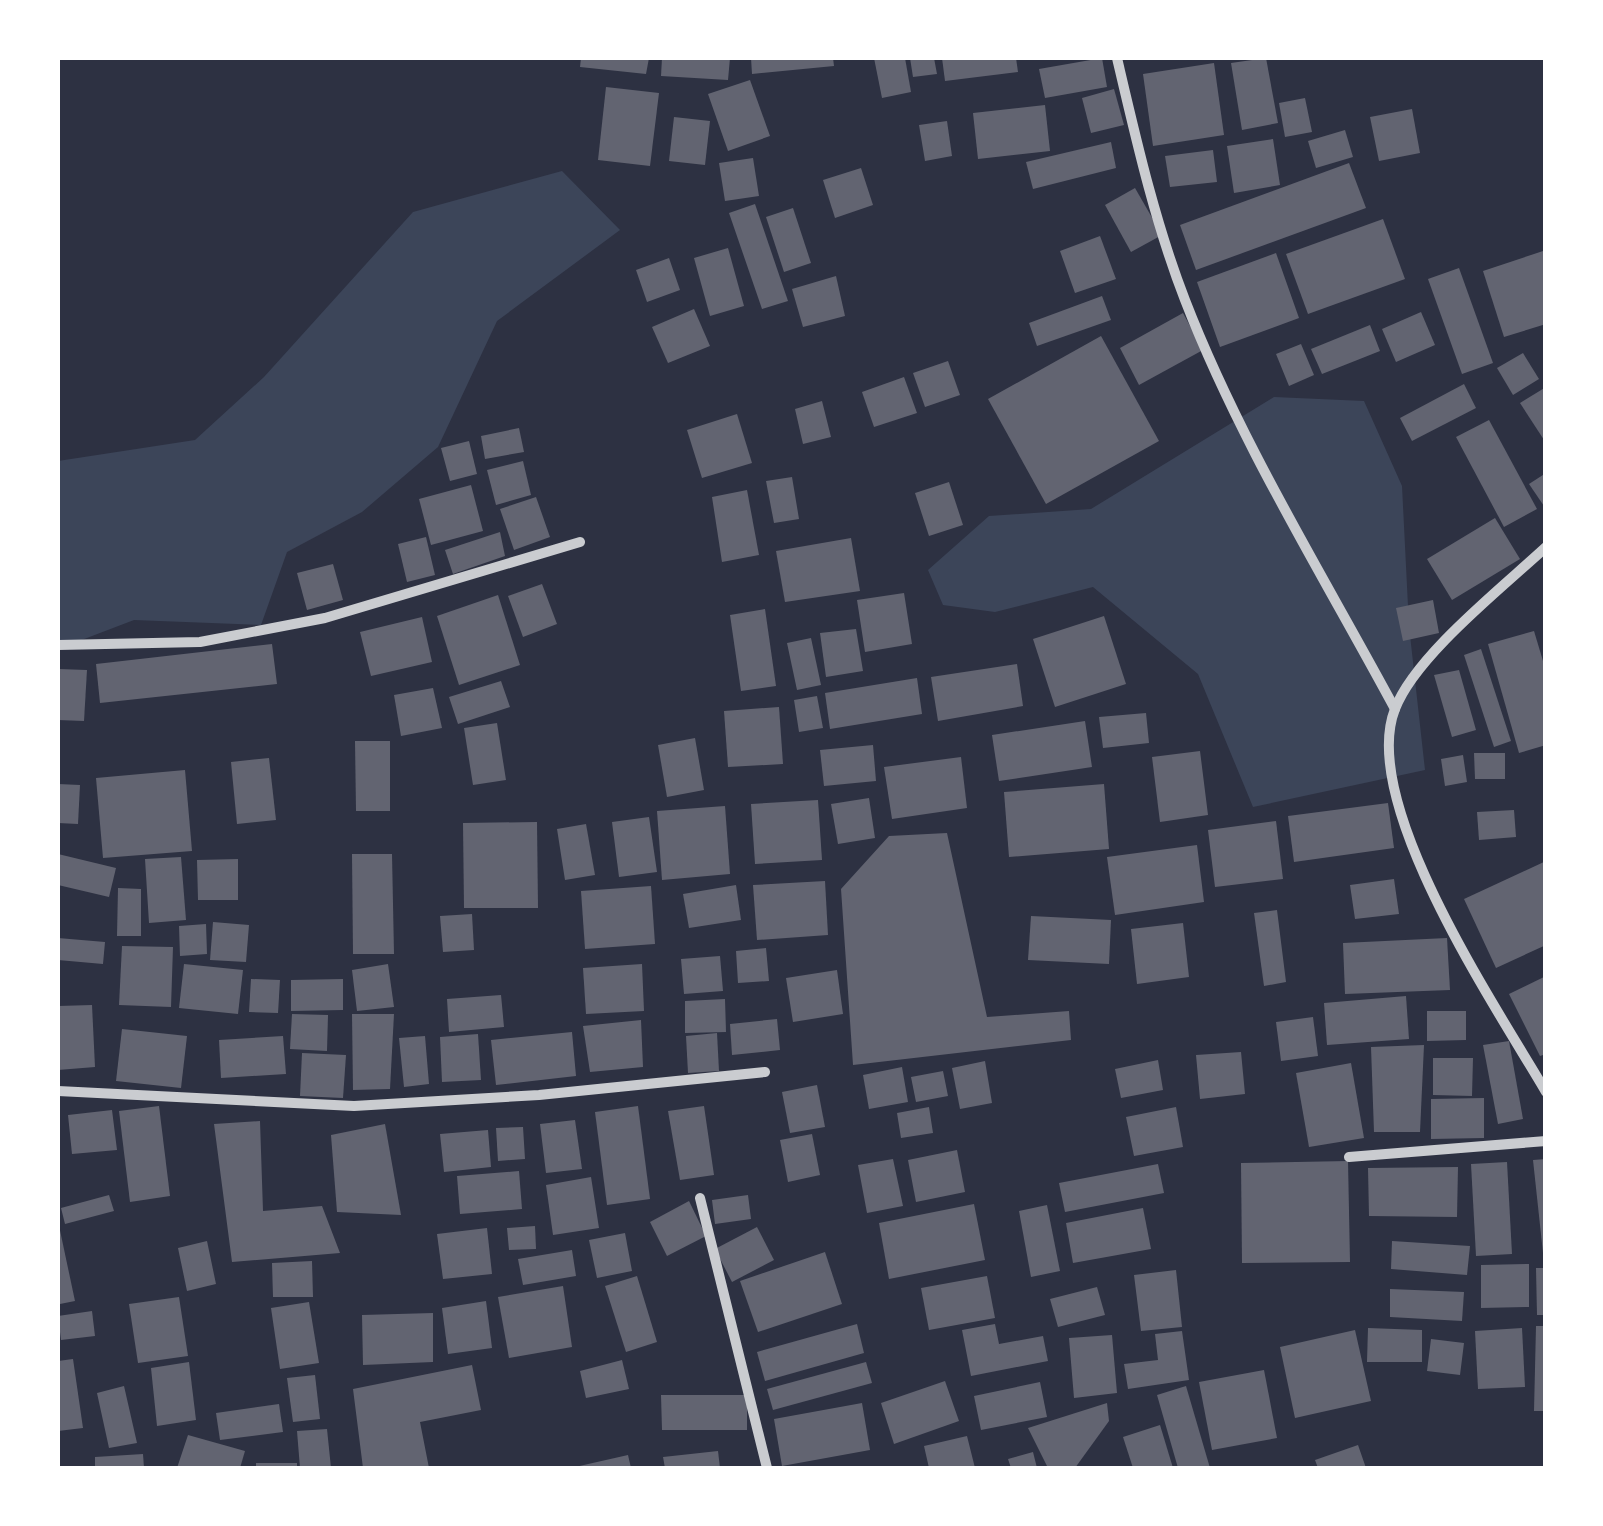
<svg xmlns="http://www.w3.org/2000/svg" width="1603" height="1526" font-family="Manrope,sans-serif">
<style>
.green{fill:#3c4559}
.building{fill:#626471}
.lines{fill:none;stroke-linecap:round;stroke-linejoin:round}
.minor{stroke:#caccd0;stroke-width:10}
</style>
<rect width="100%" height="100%" fill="#2d3142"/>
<!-- green -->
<g class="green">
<path d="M562,171L620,230L497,321L438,447L362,512L287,552L261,625L134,620L58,649V461L195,440L264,377L413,212Z"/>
<path d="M1274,397L1364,401L1402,486L1409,626L1425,770L1253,807L1198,674L1093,587L995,612L943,605L928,570L989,516L1091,509Z"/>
</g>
<!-- building -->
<g class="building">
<path d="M581,58H649L646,74L580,67Z"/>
<path d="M662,58H730L728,80L661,76Z"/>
<path d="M751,58H833L834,66L752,74Z"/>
<path d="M874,58H905L911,92L882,98Z"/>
<path d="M910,58H934L937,74L913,77Z"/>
<path d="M942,58H1016L1018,72L945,81Z"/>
<path d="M1102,58L1107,87L1045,98L1039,69Z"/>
<path d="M1266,58L1278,123L1242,130L1231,63Z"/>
<path d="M1214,63L1224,135L1153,146L1143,74Z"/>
<path d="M750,80L770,136L728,151L708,94Z"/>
<path d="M606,87L659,93L650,166L598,160Z"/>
<path d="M1114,89L1124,125L1091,133L1082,98Z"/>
<path d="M1305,98L1312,132L1285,137L1279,103Z"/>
<path d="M1045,105L1050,151L978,159L973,113Z"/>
<path d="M1412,109L1420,153L1379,161L1370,117Z"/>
<path d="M674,117L710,121L705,165L669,161Z"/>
<path d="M947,121L952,156L925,161L919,125Z"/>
<path d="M1345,130L1353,157L1316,168L1308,141Z"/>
<path d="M1273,139L1280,185L1234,193L1227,146Z"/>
<path d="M1111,142L1116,168L1033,189L1026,162Z"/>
<path d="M1213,150L1217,182L1170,187L1165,156Z"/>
<path d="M753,158L759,196L725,201L719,163Z"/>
<path d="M1349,163L1366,208L1196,270L1180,225Z"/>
<path d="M861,168L873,205L835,218L823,180Z"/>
<path d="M1135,188L1162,235L1131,252L1105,205Z"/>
<path d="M755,204L788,301L762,309L729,213Z"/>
<path d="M793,208L811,263L784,272L766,217Z"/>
<path d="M1383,219L1405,279L1308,314L1286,254Z"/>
<path d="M1100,236L1116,279L1075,293L1060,251Z"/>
<path d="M728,248L744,306L710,316L694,258Z"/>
<path d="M1546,250V324L1504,337L1483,271Z"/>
<path d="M1276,253L1299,318L1220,347L1197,282Z"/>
<path d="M669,258L680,290L647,302L636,270Z"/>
<path d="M1459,268L1493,363L1462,374L1428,279Z"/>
<path d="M836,276L845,316L803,327L792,289Z"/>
<path d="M1102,296L1111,320L1037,346L1029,323Z"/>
<path d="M694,309L710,346L668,363L652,327Z"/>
<path d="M1421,312L1435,345L1396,362L1382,329Z"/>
<path d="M1183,313L1203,350L1139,385L1120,348Z"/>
<path d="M1370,325L1380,351L1322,374L1311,349Z"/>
<path d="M1101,336L1159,441L1046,504L988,399Z"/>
<path d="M1301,344L1314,375L1289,386L1276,354Z"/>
<path d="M1523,353L1539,379L1513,395L1497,368Z"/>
<path d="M948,361L960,395L925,407L913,373Z"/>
<path d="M904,377L917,413L874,427L862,392Z"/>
<path d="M1464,384L1476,408L1412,441L1400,418Z"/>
<path d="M1546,387V443L1520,403Z"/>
<path d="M822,401L831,437L803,444L795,409Z"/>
<path d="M737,414L752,463L702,478L687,430Z"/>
<path d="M1489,420L1537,509L1504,527L1456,437Z"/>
<path d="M519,428L524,452L485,459L481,436Z"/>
<path d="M469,441L477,474L450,481L441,448Z"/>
<path d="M523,461L531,495L496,505L487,470Z"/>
<path d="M1546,473V509L1529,484Z"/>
<path d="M792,477L799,519L774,523L766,481Z"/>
<path d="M949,482L963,525L929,536L915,493Z"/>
<path d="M471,485L483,531L431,545L419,499Z"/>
<path d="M747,490L759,555L722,562L712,497Z"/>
<path d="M536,497L550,537L514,550L500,509Z"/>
<path d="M1495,518L1520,559L1452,600L1427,559Z"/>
<path d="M500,532L505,556L453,574L445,550Z"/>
<path d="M426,537L435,575L407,582L398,544Z"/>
<path d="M851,538L860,591L785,602L776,551Z"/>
<path d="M333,564L343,600L307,610L297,573Z"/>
<path d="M542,584L557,624L523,637L508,596Z"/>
<path d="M904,593L912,644L865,652L857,600Z"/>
<path d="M498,595L520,665L459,685L437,616Z"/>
<path d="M1433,600L1439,633L1403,641L1396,608Z"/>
<path d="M765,609L776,686L741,691L730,615Z"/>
<path d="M1104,616L1126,684L1055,707L1033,639Z"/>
<path d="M422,617L432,662L371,676L360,632Z"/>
<path d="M856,629L863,671L826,677L820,633Z"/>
<path d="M1534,631L1546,671V745L1519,753L1488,644Z"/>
<path d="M811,638L821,685L797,690L787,643Z"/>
<path d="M272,644L277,684L100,703L96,664Z"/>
<path d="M1481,649L1511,741L1494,747L1464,655Z"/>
<path d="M1017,664L1023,706L938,721L931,677Z"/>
<path d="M58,669L87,670L84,721L58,720Z"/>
<path d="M1459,670L1476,730L1452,737L1434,675Z"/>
<path d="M917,678L922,714L830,729L825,693Z"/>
<path d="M501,681L510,707L458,724L449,697Z"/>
<path d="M433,688L442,728L401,736L394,695Z"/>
<path d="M817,696L823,728L799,732L794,700Z"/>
<path d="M779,707L783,764L728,767L724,711Z"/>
<path d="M1146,713L1149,743L1103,748L1099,717Z"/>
<path d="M1085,721L1092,767L999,781L992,735Z"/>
<path d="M497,723L506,780L473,785L464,728Z"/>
<path d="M695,738L704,790L667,797L658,745Z"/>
<path d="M355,741H390V811H356Z"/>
<path d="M873,745L876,781L824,786L820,750Z"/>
<path d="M1200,751L1208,815L1160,822L1152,757Z"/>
<path d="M1474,753H1505V779H1475Z"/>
<path d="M1463,755L1467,782L1445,786L1441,759Z"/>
<path d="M961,757L967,808L892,819L884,767Z"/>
<path d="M269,758L276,820L237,824L231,762Z"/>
<path d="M185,770L192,851L103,858L96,778Z"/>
<path d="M58,784L80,785L78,824L58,823Z"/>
<path d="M1104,784L1109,849L1009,857L1004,792Z"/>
<path d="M869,798L875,838L838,844L831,804Z"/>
<path d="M818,800L822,860L755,864L751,804Z"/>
<path d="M1388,803L1394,848L1294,862L1288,816Z"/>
<path d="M725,806L730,874L662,880L657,811Z"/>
<path d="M1514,810L1516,837L1479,840L1477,812Z"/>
<path d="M649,817L657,872L619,877L612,822Z"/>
<path d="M1276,821L1283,879L1215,887L1208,830Z"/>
<path d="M537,822L538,908H464L463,823Z"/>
<path d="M586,824L595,875L565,880L557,829Z"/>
<path d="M947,833L987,1017L1069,1011L1071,1040L853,1065L841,889L889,836Z"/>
<path d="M1197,845L1204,902L1115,915L1107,857Z"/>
<path d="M58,854L116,868L109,897L58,885Z"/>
<path d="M352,854H392L394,954H353Z"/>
<path d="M181,857L186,920L149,923L145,859Z"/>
<path d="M238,859V900H198L197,860Z"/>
<path d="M1546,861V945L1496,968L1464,899Z"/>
<path d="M1394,879L1399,914L1355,919L1350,885Z"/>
<path d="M825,881L828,935L757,940L753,885Z"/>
<path d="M736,885L741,920L689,928L683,894Z"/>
<path d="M651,886L655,944L585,949L581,891Z"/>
<path d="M118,888L141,889V936H117Z"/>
<path d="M1277,910L1286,982L1264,986L1254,913Z"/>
<path d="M472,914L474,950L443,952L440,916Z"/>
<path d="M1031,916L1111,920L1109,964L1028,960Z"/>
<path d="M213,922L249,925L246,962L210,960Z"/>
<path d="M1183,923L1189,977L1137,984L1131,929Z"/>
<path d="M206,924L207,954L180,956L179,926Z"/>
<path d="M58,938L105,942L103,964L58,960Z"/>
<path d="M1447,938L1450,990L1345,994L1343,943Z"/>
<path d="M122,946L173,947L171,1007L119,1005Z"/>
<path d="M766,948L769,981L738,983L736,951Z"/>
<path d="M720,956L723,991L684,994L681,959Z"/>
<path d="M184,964L243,970L238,1014L179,1008Z"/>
<path d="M388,964L394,1007L357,1011L352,970Z"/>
<path d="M642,964L644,1011L586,1014L583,968Z"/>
<path d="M837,970L843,1014L793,1022L786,978Z"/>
<path d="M1546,976V1054L1540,1056L1509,994Z"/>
<path d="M251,979L280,980L278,1013L249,1012Z"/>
<path d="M343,979V1010L291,1011V980Z"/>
<path d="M501,995L504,1027L449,1032L447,999Z"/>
<path d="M1406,996L1409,1039L1327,1045L1324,1003Z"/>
<path d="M725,999L726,1032L685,1033V1001Z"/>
<path d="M92,1005L95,1067L58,1070V1006Z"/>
<path d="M1427,1011H1466V1040L1427,1041Z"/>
<path d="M292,1014L328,1015L327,1051L290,1049Z"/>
<path d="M352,1014H394L390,1089L353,1090Z"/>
<path d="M1313,1017L1318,1056L1281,1061L1276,1022Z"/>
<path d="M777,1019L780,1050L732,1055L730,1024Z"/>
<path d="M641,1020L643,1067L590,1072L583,1026Z"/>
<path d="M122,1029L187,1036L181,1088L116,1081Z"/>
<path d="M572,1032L576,1076L496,1085L491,1040Z"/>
<path d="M717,1033L719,1071L688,1073L686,1036Z"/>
<path d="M478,1034L481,1080L442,1082L440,1037Z"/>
<path d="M283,1036L286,1074L221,1078L219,1040Z"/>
<path d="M425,1036L429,1084L404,1087L399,1038Z"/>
<path d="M1509,1041L1523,1119L1498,1124L1483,1045Z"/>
<path d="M1424,1045L1420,1132H1374L1371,1047Z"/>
<path d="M1241,1052L1245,1094L1200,1099L1196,1055Z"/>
<path d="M302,1053L346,1055L343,1098L300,1096Z"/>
<path d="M1433,1058H1473L1472,1096L1433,1095Z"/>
<path d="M1158,1060L1163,1090L1121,1098L1115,1069Z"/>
<path d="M985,1061L992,1103L960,1109L952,1068Z"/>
<path d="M1351,1063L1364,1138L1309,1147L1296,1073Z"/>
<path d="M902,1067L908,1102L869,1109L863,1075Z"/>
<path d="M943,1071L948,1096L916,1102L911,1077Z"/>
<path d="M817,1085L825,1127L790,1133L782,1092Z"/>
<path d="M1484,1098V1138L1431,1139V1099Z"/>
<path d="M159,1106L170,1196L130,1202L119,1111Z"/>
<path d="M638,1106L650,1199L607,1205L595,1112Z"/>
<path d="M704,1106L714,1175L680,1180L668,1111Z"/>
<path d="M929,1107L933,1133L901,1138L897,1113Z"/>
<path d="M1176,1107L1183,1147L1134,1156L1126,1117Z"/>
<path d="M112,1110L117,1150L72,1154L68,1115Z"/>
<path d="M575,1120L582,1169L546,1173L540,1124Z"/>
<path d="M260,1121L263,1211L322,1206L340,1253L232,1262L214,1124Z"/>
<path d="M385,1124L401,1215L337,1212L331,1135Z"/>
<path d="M523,1127L525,1159L498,1161L496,1128Z"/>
<path d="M488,1130L491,1167L444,1172L440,1134Z"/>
<path d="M812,1134L820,1175L788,1182L780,1140Z"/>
<path d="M957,1150L965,1192L916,1202L908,1160Z"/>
<path d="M893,1159L903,1206L867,1213L858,1165Z"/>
<path d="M1546,1159V1252L1543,1253L1533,1160Z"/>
<path d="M1348,1161L1350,1262L1242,1263L1241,1163Z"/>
<path d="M1507,1162L1512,1254L1476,1256L1471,1164Z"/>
<path d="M1158,1164L1164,1193L1065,1212L1059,1183Z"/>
<path d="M1458,1167L1457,1217L1369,1216L1368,1168Z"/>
<path d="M519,1171L522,1209L460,1214L457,1176Z"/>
<path d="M591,1177L599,1228L553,1235L546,1185Z"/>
<path d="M109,1195L114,1211L65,1224L61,1208Z"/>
<path d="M748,1195L751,1219L715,1224L712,1200Z"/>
<path d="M689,1201L706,1236L667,1256L650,1222Z"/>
<path d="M974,1204L985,1260L889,1279L879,1223Z"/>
<path d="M1047,1205L1060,1271L1031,1277L1019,1211Z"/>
<path d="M1143,1208L1151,1249L1073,1263L1066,1223Z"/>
<path d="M58,1221L75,1301L60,1304L58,1289Z"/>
<path d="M535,1226L536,1249L509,1250L507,1228Z"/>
<path d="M757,1227L774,1260L732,1282L715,1249Z"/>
<path d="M487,1228L492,1274L443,1279L437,1234Z"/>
<path d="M625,1233L632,1271L597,1278L589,1240Z"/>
<path d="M207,1241L216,1284L187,1291L178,1248Z"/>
<path d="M1392,1241L1470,1246L1467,1275L1391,1269Z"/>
<path d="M572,1250L576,1276L523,1285L518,1259Z"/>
<path d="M825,1252L842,1304L758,1332L740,1281Z"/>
<path d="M312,1261L313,1297H273L272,1263Z"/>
<path d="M1529,1264V1307L1481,1308V1265Z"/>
<path d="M1536,1268H1546V1315H1537Z"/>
<path d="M1176,1270L1182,1327L1141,1331L1134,1275Z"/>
<path d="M637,1276L657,1342L626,1352L605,1286Z"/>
<path d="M987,1276L995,1318L929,1330L921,1288Z"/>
<path d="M563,1286L572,1347L509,1358L498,1297Z"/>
<path d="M1097,1287L1105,1315L1058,1327L1050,1299Z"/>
<path d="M1390,1289L1464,1292L1462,1321L1390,1317Z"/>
<path d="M179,1297L188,1356L138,1363L129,1304Z"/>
<path d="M486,1301L492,1348L448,1354L442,1308Z"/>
<path d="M309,1302L319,1363L280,1369L271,1308Z"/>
<path d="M92,1311L95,1336L61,1340L58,1316Z"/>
<path d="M433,1313V1362L363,1365L362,1315Z"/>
<path d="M857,1324L864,1353L765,1381L757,1352Z"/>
<path d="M995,1324L999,1344L1043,1336L1048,1361L971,1376L962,1330Z"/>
<path d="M1536,1326H1546V1411H1534Z"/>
<path d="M1368,1328L1422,1330V1362H1367Z"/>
<path d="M1522,1328L1525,1387L1478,1389L1475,1331Z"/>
<path d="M1355,1330L1371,1401L1295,1418L1280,1347Z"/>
<path d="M1182,1331L1189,1380L1128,1389L1124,1364L1158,1360L1155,1334Z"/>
<path d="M1112,1335L1117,1393L1074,1398L1069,1338Z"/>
<path d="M1431,1339L1464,1343L1460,1375L1427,1371Z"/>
<path d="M73,1359L83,1428L58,1431V1361Z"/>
<path d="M622,1360L629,1389L586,1398L580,1371Z"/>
<path d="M189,1362L196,1420L157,1426L151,1368Z"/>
<path d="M866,1362L872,1383L773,1410L767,1389Z"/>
<path d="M472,1365L481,1410L420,1422L429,1468H363L353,1389Z"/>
<path d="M1264,1370L1277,1438L1212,1450L1199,1382Z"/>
<path d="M315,1375L320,1419L293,1422L287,1378Z"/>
<path d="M945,1381L959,1421L894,1444L881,1403Z"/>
<path d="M1040,1382L1047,1417L981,1430L974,1396Z"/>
<path d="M124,1386L137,1443L109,1448L97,1393Z"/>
<path d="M1186,1386L1210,1468H1178L1157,1395Z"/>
<path d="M661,1395H747V1430H662Z"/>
<path d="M862,1403L870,1450L782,1466L774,1419Z"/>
<path d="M1107,1403L1109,1421L1075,1468H1048L1028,1428Z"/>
<path d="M279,1404L283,1432L220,1440L216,1413Z"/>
<path d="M1160,1425L1173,1468H1133L1123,1437Z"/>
<path d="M327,1429L331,1468H300L297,1431Z"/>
<path d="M188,1435L245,1451L240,1468H177Z"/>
<path d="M967,1436L975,1468H929L924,1446Z"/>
<path d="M1358,1445L1366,1468H1318L1315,1460Z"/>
<path d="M718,1451L720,1468H665L663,1457Z"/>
<path d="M1033,1452L1037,1468H1011L1008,1459Z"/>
<path d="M143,1454L144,1468H95V1457Z"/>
<path d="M628,1455L631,1468H576L575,1467Z"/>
<rect x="256" y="1463" width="41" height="5"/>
</g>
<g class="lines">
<!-- minor -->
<g class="minor">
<path d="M1117,58C1136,139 1155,223 1185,300C1240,442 1323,575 1395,709"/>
<path d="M1546,547C1503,587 1415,656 1395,709C1358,803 1497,1008 1546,1092"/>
<path d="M58,645L200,642L325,618L580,542"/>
<path d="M58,1091L354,1106L539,1095L765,1072"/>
<path d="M1349,1157L1546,1141"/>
<path d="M700,1198L767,1468"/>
</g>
</g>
<!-- border -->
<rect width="1603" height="1526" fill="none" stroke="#ffffff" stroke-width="120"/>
</svg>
